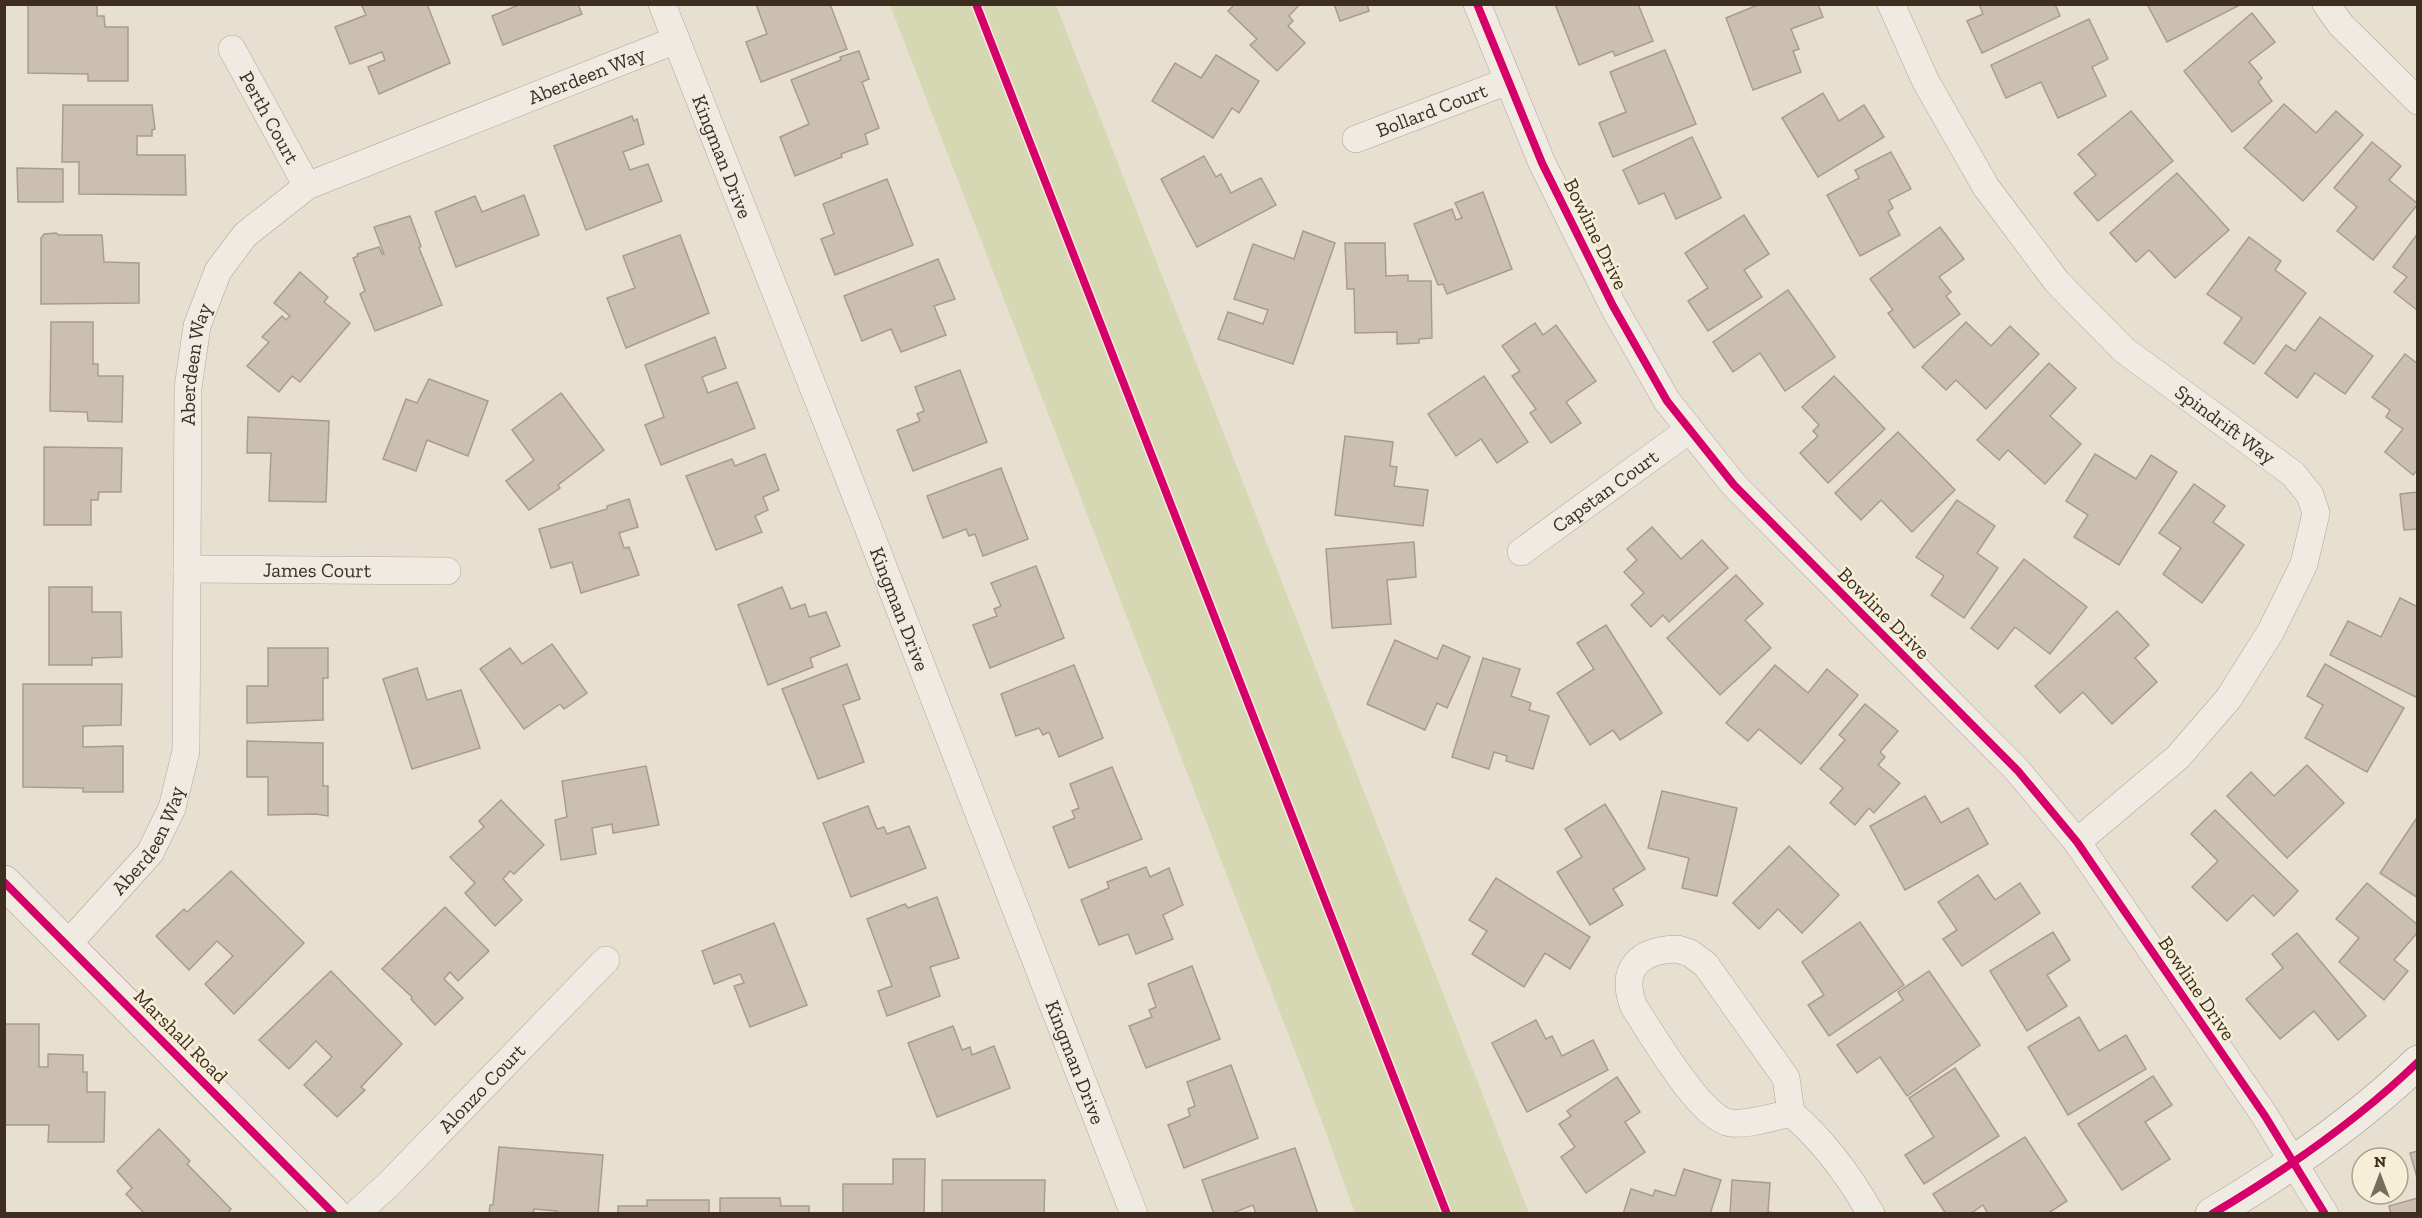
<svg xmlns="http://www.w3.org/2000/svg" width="2422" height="1218" font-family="'Zilla Slab',serif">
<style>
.green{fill:#d6d7b3}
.building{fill:#cbbfb2;stroke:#a89c90;stroke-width:1.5}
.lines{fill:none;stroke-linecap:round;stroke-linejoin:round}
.street-casing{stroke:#ada599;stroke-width:28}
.secondary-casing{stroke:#9c958a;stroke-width:34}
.street{stroke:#efebe3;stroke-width:27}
.secondary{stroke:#efebe3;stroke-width:33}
.cycleway-casing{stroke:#f7eed8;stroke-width:11}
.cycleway{stroke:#d6006c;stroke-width:8}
.labels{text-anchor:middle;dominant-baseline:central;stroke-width:5;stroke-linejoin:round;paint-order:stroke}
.street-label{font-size:20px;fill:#3d2e20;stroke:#f7eed8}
</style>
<rect width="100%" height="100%" fill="#e7e0d1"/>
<!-- green -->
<path class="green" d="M890,5H1056L1529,1213H1355L1320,1116Z"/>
<!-- building -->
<g class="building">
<path d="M28,4H97V16H104L105,27H128V81H88V74L28,73Z"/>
<path d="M366,4H427L450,63L379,94L368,67L385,60L382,52L350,64L335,27L366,15L362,6Z"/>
<path d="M578,4L582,14L503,45L492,16L521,4Z"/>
<path d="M756,4H830L847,49L761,82L746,42L767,34Z"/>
<path d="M1235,4H1300L1289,16L1293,21L1288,26L1305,43L1277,71L1250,45L1257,39L1228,11Z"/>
<path d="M1334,4H1367L1369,11L1340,21Z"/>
<path d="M1555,4H1638L1653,41L1615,56L1613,51L1579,65Z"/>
<path d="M1760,4H1818L1823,17L1791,29L1799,49L1793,51L1801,72L1753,90L1726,18Z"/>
<path d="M1979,4H2055L2060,16L1982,53L1967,21L1983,14Z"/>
<path d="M2147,4H2237L2238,6L2167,42Z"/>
<path d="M2252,13L2275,42L2249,62L2262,78L2258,82L2272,101L2232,132L2184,71Z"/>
<path d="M2089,19L2108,59L2092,67L2106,96L2058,118L2041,82L2006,98L1991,65Z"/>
<path d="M1665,50L1696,124L1613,157L1599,123L1626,112L1610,72Z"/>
<path d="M859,51L869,79L862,82L879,128L865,134L868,144L841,154L842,157L795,176L780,137L809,124L791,80L841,60L840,57Z"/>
<path d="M1216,55L1259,81L1239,113L1232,108L1213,138L1152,101L1175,63L1201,78Z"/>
<path d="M1823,93L1839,121L1864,105L1884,137L1818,177L1782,118Z"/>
<path d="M2284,104L2316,133L2336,111L2363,135L2303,201L2244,148Z"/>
<path d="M63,105H152L155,129L152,130V136H137V155H185L186,195L79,194V162H62Z"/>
<path d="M2131,111L2173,161L2098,221L2074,193L2096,175L2078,154Z"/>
<path d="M632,116L634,121L637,119L644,144L623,152L630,170L648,164L662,201L586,230L554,146Z"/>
<path d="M1692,137L1721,198L1676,219L1664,193L1639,204L1623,170Z"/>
<path d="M2372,142L2401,166L2389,180L2418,204L2373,260L2337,231L2357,207L2334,188Z"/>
<path d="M1891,152L1911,189L1889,200L1893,208L1888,212L1900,235L1860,256L1827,195L1859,178L1855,170Z"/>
<path d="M1204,156L1216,177L1221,174L1231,193L1261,178L1276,205L1197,247L1161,179Z"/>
<path d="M17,168L63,169V202H18Z"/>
<path d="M2177,173L2229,230L2175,278L2149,250L2136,262L2110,233Z"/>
<path d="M887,179L913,245L835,275L821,239L834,234L823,204Z"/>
<path d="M1483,192L1512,269L1447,294L1443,284L1438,285L1414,224L1452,209L1456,220L1462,218L1455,203Z"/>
<path d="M524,195L539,235L456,267L435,212L475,196L482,212Z"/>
<path d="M1744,215L1769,254L1744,270L1762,297L1708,331L1688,301L1708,288L1685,253Z"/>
<path d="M410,216L421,246L419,248L442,305L375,331L360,294L365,291L353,258L358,256L357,254L379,247L382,254H384L374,227Z"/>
<path d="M1940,227L1964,259L1939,277L1951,292L1946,296L1960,314L1914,348L1888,313L1893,310L1870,279Z"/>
<path d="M1303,231L1335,243L1293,364L1218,339L1228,312L1263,324L1268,310L1234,299L1253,244L1294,259Z"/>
<path d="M56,233L59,235H102L104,262L139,263V303L41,304V238L44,234Z"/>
<path d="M2418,233V310H2417L2394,292L2407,277L2393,267Z"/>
<path d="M680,235L709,313L626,348L607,298L635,288L623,256Z"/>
<path d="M2249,237L2281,261L2275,270L2306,293L2254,364L2224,343L2242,318L2207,294Z"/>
<path d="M1345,243H1385L1386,276L1408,275V281H1431L1432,338L1419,339V343L1397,344V332L1355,333L1354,289H1347Z"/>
<path d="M938,259L955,299L934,306L946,335L901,352L891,329L862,341L844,296Z"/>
<path d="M300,272L328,297L324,302L350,323L300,382L292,376L279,392L247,366L269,342L262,337L282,316L286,320L290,316L274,303Z"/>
<path d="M1788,290L1835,357L1785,391L1760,353L1733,372L1713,342Z"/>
<path d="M2320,317L2373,356L2345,394L2315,373L2297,398L2265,373L2286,345L2295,351Z"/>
<path d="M51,322H93V364H98V376H123L122,422L88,421L87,412L50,411Z"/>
<path d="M1966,322L1991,346L2010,326L2039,354L1986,409L1956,380L1946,390L1922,367Z"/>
<path d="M1535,323L1543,335L1556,325L1596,381L1566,402L1581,423L1551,443L1530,413L1536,409L1512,376L1520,371L1502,346Z"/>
<path d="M715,337L726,368L702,377L708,393L737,382L755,428L661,465L645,425L664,417L645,365Z"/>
<path d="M2405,354L2418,364V469L2413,475L2385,452L2403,429L2386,417L2390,410L2372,397Z"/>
<path d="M2049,363L2076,388L2050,416L2081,444L2045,484L2008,450L1999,460L1977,440Z"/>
<path d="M960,370L987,442L913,471L897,430L920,421L917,414L924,411L915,387Z"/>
<path d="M1484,376L1528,442L1497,463L1481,439L1456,456L1428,414Z"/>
<path d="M1834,376L1885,429L1828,483L1800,453L1818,436L1813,431L1819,425L1802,407Z"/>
<path d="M429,379L488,401L468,456L427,440L416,471L383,459L406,399L417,403Z"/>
<path d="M561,393L604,450L558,485L560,488L529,510L506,481L534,460L512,430Z"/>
<path d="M248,417L329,421L326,502L269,501L271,453H247Z"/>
<path d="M1898,432L1955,490L1912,532L1881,500L1861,520L1835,493Z"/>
<path d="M1345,436L1393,442L1390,466L1397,467L1394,486L1428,490L1423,526L1335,515Z"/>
<path d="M44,447L122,448L121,492H99L98,500H91V525H44Z"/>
<path d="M765,454L779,490L763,497L768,510L755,516L762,532L716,550L686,476L732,459L735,466Z"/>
<path d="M2095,454L2136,479L2151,455L2177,472L2119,565L2074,537L2088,515L2066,501Z"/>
<path d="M1001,468L1028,539L983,556L975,534L969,536L966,529L943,538L927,496Z"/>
<path d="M2194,484L2225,506L2213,522L2244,545L2202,603L2163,574L2181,548L2159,533Z"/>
<path d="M2418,492V529L2404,530L2400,494Z"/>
<path d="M629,499L638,527L619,533L624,548L629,547L639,575L581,593L572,562L551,568L539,529L607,509V506Z"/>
<path d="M1957,500L1995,526L1977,553L1998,568L1964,618L1931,595L1944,576L1916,557Z"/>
<path d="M1652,527L1681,559L1702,540L1728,568L1669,622L1663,615L1651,627L1631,605L1644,593L1624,572L1637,560L1627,549Z"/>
<path d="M1414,542L1416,577L1387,580L1391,624L1332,628L1326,549Z"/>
<path d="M2024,559L2087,607L2050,654L2015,627L1998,649L1971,628Z"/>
<path d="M1036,566L1064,638L990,668L973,625L997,616L994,609L1001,606L991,583Z"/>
<path d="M1736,575L1763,604L1745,620L1771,648L1720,695L1667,638Z"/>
<path d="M49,587H92V612H121L122,657L92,658V665H49Z"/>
<path d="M782,587L791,609L805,604L809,617L826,612L840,646L810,658L813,667L768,685L738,605Z"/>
<path d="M2400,598L2418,607V698L2330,655L2348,621L2381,637Z"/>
<path d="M2117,611L2149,645L2135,658L2157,682L2112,724L2083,692L2060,713L2035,686Z"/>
<path d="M1606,625L1662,713L1620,740L1613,730L1590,745L1557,693L1594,669L1577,643Z"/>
<path d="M1395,640L1437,659L1443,645L1470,657L1447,708L1437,703L1425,730L1367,704Z"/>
<path d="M552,644L587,693L564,709L560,704L524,729L480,669L510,648L522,664Z"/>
<path d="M268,648H328V678H323V720L247,723V686H268Z"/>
<path d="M1483,658L1520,669L1511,696L1531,703L1529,710L1549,716L1533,769L1506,761L1507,756L1494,752L1489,769L1452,757Z"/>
<path d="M847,664L860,699L843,705L864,762L818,779L782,689Z"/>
<path d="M2325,664L2404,708L2367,772L2305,738L2323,705L2307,696Z"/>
<path d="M1074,665L1103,738L1059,757L1049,732L1043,735L1039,728L1016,736L1001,694Z"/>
<path d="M1775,665L1808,693L1827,669L1858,695L1801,764L1759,729L1748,741L1726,723Z"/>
<path d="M417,668L427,700L461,690L480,748L412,769L383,679Z"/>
<path d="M23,684H122L121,725L83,726V747L123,746V792H83V788L23,787Z"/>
<path d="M1865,704L1898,731L1880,752L1885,757L1878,765L1900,783L1874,813L1869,808L1855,825L1830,803L1843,788L1820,769L1845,740L1839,735Z"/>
<path d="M247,741L323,743V786H328V816L315,814L268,815V777H247Z"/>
<path d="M2307,765L2344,803L2287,858L2227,796L2251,772L2274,796Z"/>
<path d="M646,766L659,825L613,833L612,824L592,828L596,854L561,860L555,820L567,817L562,781Z"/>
<path d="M1112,767L1142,839L1069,868L1053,827L1075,818L1072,811L1079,808L1070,784Z"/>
<path d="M1662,791L1737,808L1717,896L1682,888L1689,858L1648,848Z"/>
<path d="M1925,796L1941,823L1968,808L1988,844L1905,890L1870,826Z"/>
<path d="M501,800L544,845L514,874L510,871L503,879L522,900L495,926L465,893L475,883L450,857L484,827L479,821Z"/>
<path d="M1605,804L1645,869L1613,889L1623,905L1590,925L1557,872L1582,857L1565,829Z"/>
<path d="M868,806L877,829L884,827L887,834L909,826L926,868L851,897L823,823Z"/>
<path d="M2215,810L2298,891L2274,916L2253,895L2227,921L2192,887L2218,861L2191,834Z"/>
<path d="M2418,816V898L2380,873Z"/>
<path d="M1789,846L1839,895L1802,933L1778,909L1759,929L1733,903Z"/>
<path d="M1146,867L1150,877L1169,868L1183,905L1163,915L1173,939L1136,954L1128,934L1099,945L1081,900L1109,888L1107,882Z"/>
<path d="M231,871L304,943L234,1014L205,984L233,956L217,941L189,970L156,936L184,909L187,912Z"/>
<path d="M1978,875L1995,900L2020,883L2040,913L1962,966L1943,939L1957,930L1938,902Z"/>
<path d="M1496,878L1590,937L1570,969L1545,953L1524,987L1472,954L1487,931L1469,920Z"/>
<path d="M2367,883L2418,925V932L2394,960L2408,971L2384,1000L2339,962L2359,938L2336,919Z"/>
<path d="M937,897L959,958L930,967L940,996L887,1016L878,991L892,986L867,919L905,904L908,908Z"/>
<path d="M445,907L489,951L458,981L450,972L444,979L463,998L435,1025L411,999L412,997L382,969Z"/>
<path d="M1860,922L1904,985L1829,1036L1808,1005L1824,995L1802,962Z"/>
<path d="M774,923L807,1005L750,1027L734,986L744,983L740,974L714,984L702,951Z"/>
<path d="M2053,932L2070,960L2047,975L2067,1006L2027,1031L1990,971Z"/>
<path d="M2297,933L2366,1016L2338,1040L2314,1011L2280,1039L2246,999L2283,968L2272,954Z"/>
<path d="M1192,966L1220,1039L1146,1068L1129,1026L1152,1017L1149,1010L1156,1007L1148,984Z"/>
<path d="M331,971L402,1044L361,1087L365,1090L337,1117L304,1085L332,1057L316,1041L289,1069L259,1040Z"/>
<path d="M1929,971L1980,1045L1907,1096L1880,1057L1857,1073L1837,1045L1903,1000L1898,992Z"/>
<path d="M2079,1017L2099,1051L2126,1035L2146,1069L2068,1115L2028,1047Z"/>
<path d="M1536,1020L1546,1039L1552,1036L1562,1056L1593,1040L1608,1070L1527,1112L1492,1043Z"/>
<path d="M4,1024H39V1067H48V1054L83,1055V1072H87V1092H105L104,1142H48L49,1125H4Z"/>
<path d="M953,1026L962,1050L970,1047L972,1055L994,1046L1010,1088L937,1117L908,1043Z"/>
<path d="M1231,1065L1258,1138L1184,1168L1168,1125L1190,1116L1188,1109L1195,1106L1187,1082Z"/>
<path d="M1955,1068L1999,1136L1924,1184L1905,1155L1934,1137L1909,1098Z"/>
<path d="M2153,1076L2172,1105L2145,1122L2170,1159L2122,1190L2078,1124Z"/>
<path d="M1617,1077L1640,1112L1625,1122L1645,1152L1586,1193L1561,1157L1575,1147L1559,1124L1571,1116L1567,1111Z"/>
<path d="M159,1129L190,1161L187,1164L231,1209L229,1211L231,1214H145L126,1194L132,1188L117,1171Z"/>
<path d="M2025,1137L2067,1201L2047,1214H1988L1983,1205L1970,1214H1946L1933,1194Z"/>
<path d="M499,1147L603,1155L598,1214H556L557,1211L534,1209L533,1214H489L490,1205H493Z"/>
<path d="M1295,1148L1318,1214H1256L1253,1205L1230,1214H1214L1202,1180Z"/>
<path d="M2418,1151V1181L2410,1153Z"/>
<path d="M893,1159H925L924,1214H843V1184H893Z"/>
<path d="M1684,1169L1721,1180L1710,1214H1623L1631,1189L1653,1196L1655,1190L1675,1196Z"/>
<path d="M942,1180H1045L1044,1214H942Z"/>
<path d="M1732,1180L1770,1183L1768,1212L1781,1214H1730Z"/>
<path d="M720,1198H780L781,1206H809V1214H720Z"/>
<path d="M2418,1198V1214H2391L2389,1206Z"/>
<path d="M647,1200H709V1214H618V1206H647Z"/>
</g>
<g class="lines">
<!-- street casing -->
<g class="street-casing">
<g id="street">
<path id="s1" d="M662,4L843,463L1134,1214"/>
<path d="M1477,4L1542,163L1613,306L1667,401L1734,485L2018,771L2077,842L2265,1116L2325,1214"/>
<path id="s2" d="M1891,4L1926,82L1986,187L2057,282L2124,350L2293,474L2310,495L2316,513L2304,564L2271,631L2229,698L2178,757L2077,842"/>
<path d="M2326,4L2341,25L2418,101"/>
<path id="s3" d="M232,49L307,186"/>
<path id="s4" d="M1356,139L1508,81"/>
<path id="s5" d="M1521,552L1689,430"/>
<path id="s6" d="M187,569L447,571"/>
<path id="s7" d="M67,945L150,853L172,808L186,751L188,388L197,326L218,271L245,235L307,186L676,40"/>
<path d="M1677,949L1690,953L1706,965L1786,1078L1791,1113C1772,1117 1750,1125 1731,1123C1701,1120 1652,1034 1634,1007C1619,969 1639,950 1677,949Z"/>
<path d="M1791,1113C1823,1140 1850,1177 1871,1214"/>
<path id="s8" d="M356,1214L389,1184L606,960"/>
</g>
</g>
<!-- secondary casing -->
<g class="secondary-casing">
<g id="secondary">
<path d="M4,882L334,1214"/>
<path d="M2212,1214C2286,1170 2356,1122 2418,1062"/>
</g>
</g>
<!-- street -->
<use href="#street" class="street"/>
<!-- secondary -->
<use href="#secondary" class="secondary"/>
<!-- cycleway casing -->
<g class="cycleway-casing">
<g id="cycleway">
<path d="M976,4L1447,1214"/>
<path d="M1477,4L1542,163L1613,306L1667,401L1734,485L2018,771L2077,842L2265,1116L2325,1214"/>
<path d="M4,882L334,1214"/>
<path d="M2212,1214C2286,1170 2356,1122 2418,1062"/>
</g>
</g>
<!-- cycleway -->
<use href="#cycleway" class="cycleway"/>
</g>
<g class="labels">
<!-- street labels -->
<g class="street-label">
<text stroke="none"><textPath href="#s7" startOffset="1142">Aberdeen Way</textPath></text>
<text stroke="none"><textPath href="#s4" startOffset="81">Bollard Court</textPath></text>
<text stroke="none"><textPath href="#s3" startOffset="78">Perth Court</textPath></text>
<text stroke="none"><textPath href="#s1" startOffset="164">Kingman Drive</textPath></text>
<text transform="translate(1596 234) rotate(64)">Bowline Drive</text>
<text stroke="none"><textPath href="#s7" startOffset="620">Aberdeen Way</textPath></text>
<text stroke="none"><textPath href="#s2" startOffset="546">Spindrift Way</textPath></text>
<text stroke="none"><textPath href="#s5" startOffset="104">Capstan Court</textPath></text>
<text stroke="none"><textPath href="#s6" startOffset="130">James Court</textPath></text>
<text stroke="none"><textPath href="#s1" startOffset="650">Kingman Drive</textPath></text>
<text transform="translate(1884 613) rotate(45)">Bowline Drive</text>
<text stroke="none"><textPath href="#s7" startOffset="134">Aberdeen Way</textPath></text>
<text transform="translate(2197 988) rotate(56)">Bowline Drive</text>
<text transform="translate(181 1036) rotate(45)">Marshall Road</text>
<text stroke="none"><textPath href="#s1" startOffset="1136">Kingman Drive</textPath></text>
<text stroke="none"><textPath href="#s8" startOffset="178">Alonzo Court</textPath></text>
</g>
</g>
<!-- border -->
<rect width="2422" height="1218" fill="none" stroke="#3d2e20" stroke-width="12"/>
<!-- north arrow -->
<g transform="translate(2380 1176)"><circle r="28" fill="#f7eed8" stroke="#ada18e" stroke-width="1.5"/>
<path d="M0-4.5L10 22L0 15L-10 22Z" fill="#786c5e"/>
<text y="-9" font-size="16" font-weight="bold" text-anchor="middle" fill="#3d2e20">N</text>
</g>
</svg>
